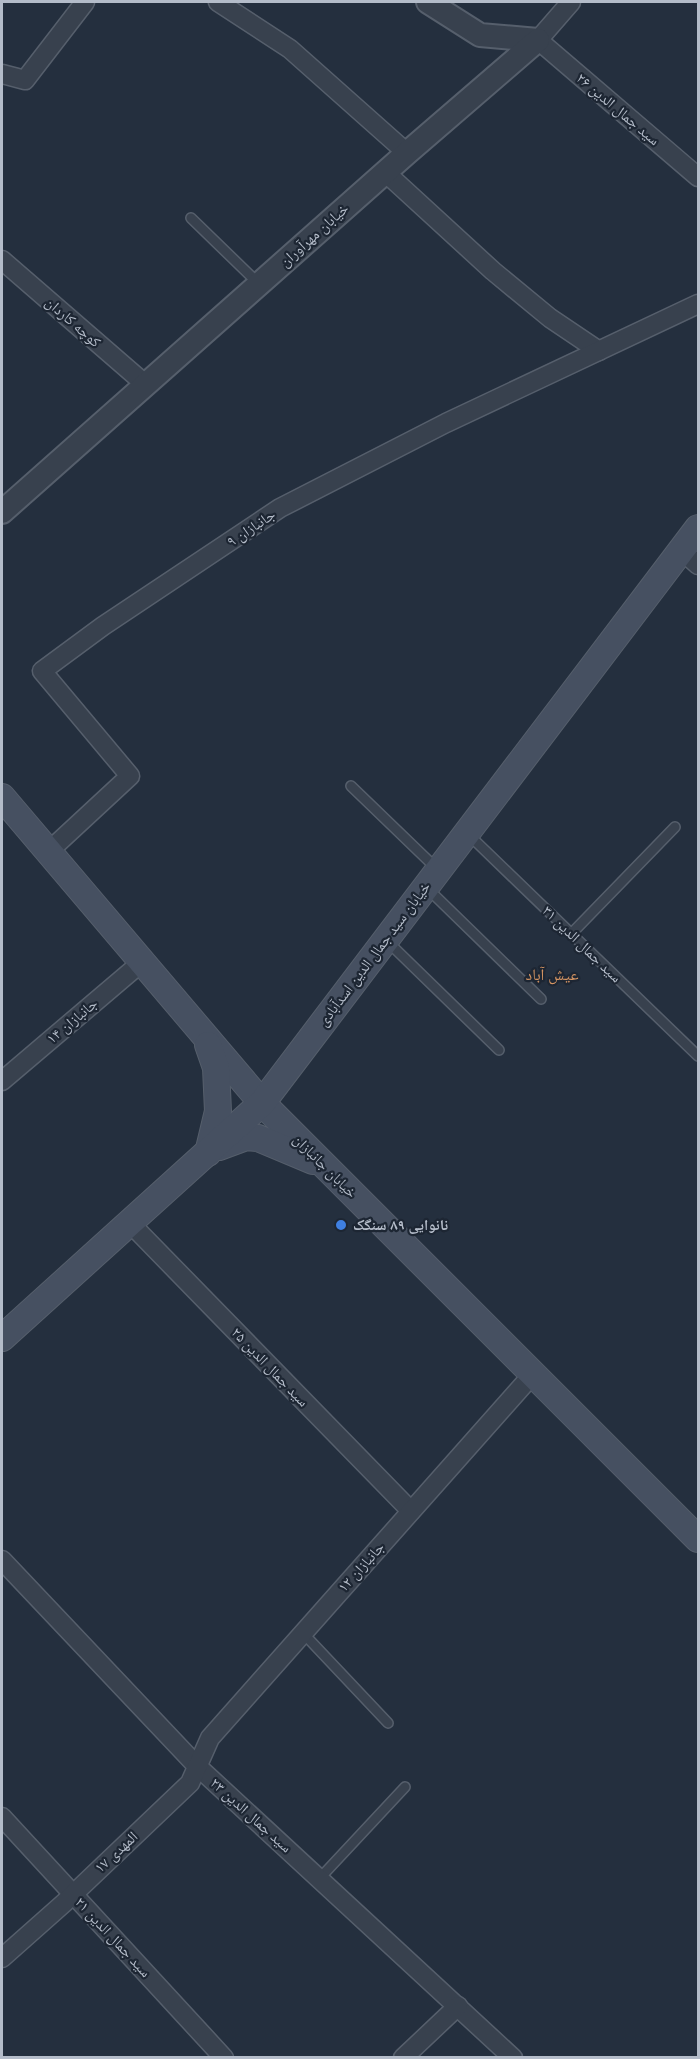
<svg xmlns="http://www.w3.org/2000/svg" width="700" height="2059" font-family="Roboto,'Noto Naskh Arabic',sans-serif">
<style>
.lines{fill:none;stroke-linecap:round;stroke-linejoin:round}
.service-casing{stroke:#565f6c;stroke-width:12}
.minor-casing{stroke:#565f6c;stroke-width:21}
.tertiary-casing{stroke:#565f6c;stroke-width:26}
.secondary-casing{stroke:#565f6c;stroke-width:28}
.service{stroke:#38414e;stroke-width:9}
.minor{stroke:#38414e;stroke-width:18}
.tertiary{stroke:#38414e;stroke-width:22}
.secondary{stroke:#465061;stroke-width:26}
.shop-dot{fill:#3f7fe0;stroke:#1d2633;stroke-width:2}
.labels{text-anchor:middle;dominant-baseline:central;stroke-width:4.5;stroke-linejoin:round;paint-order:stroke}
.street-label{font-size:15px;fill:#b4bcc9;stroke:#1d2633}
.poi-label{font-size:15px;font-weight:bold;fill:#b4bcc9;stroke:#1d2633;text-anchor:start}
.neighbourhood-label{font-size:16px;fill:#d59563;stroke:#1d2633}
</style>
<rect width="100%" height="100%" fill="#242f3e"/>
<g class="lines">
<!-- service casing -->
<g class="service-casing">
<g id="service">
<path d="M191,218L259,284"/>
<path d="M351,786L436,868"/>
<path d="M468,834L698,1056"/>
<path d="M427,888L541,999"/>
<path d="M571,934L675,827"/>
<path d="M387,941L499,1050"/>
<path d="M303,1633L388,1723"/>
<path d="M320,1878L405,1787"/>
</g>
</g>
<!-- minor casing -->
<g class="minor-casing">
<g id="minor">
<path d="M218,2L290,49L407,153"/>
<path d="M571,2L538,40L698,177"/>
<path d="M2,74L25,80L85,2"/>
<path d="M385,172L493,271L550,318L599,351"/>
<path d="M2,260L145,384"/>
<path d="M681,550L698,565"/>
<path d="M48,852L130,776L42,671L103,626L280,508L446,423L698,304"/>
<path d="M2,1081L142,962"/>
<path d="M129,1222L411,1511"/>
<path d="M2,1560L197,1766L513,2058"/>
<path d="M2,1817L224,2058"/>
<path d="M2,1958L64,1903L190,1783L210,1738L533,1374"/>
<path d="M403,2058L458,2006"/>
</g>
</g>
<!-- tertiary casing -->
<g class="tertiary-casing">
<g id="tertiary">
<path d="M428,2L480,35L538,40"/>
<path d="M2,512L407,153L538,40"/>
</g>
</g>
<!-- secondary casing -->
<g class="secondary-casing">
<g id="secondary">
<path d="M2,797L262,1103L698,1539"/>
<path d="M219,1147L246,1137L258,1138L313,1161"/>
<path d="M208,1153L218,1111L216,1068L208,1045"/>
<path d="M2,1338L262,1103L698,528"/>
</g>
</g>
<!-- service -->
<use href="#service" class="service"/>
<!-- minor -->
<use href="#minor" class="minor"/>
<!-- tertiary -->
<use href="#tertiary" class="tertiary"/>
<!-- secondary -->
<use href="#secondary" class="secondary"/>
</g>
<!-- markers -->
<circle class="shop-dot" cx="341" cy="1225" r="6"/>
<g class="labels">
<!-- street labels -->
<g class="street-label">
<text transform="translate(618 109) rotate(40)">سید جمال الدین ۲۶</text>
<text transform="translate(314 235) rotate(-42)">خیابان مهرآوران</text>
<text transform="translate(73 322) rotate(41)">کوچه کاردان</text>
<text transform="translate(251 528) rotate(-34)">جانبازان ۹</text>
<text transform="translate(582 944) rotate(44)">سید جمال الدین ۳۱</text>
<text transform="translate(374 954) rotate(-53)">خیابان سید جمال الدین اسدآبادی</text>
<text transform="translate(72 1021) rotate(-40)">جانبازان ۱۴</text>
<text transform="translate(325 1166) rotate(45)">خیابان جانبازان</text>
<text transform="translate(270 1367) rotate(46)">سید جمال الدین ۲۵</text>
<text transform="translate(361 1567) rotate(-48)">جانبازان ۱۲</text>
<text transform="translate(251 1815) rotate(42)">سید جمال الدین ۲۳</text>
<text transform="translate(116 1852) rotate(-43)">المهدی ۱۷</text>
<text transform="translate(113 1937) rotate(47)">سید جمال الدین ۲۱</text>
</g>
<!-- poi labels -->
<g class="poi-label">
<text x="353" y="1225">نانوایی ۸۹ سنگک</text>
</g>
<!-- neighbourhood labels -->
<g class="neighbourhood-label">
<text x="552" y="974">عیش آباد</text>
</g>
</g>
<!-- border -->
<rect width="700" height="2059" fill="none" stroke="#b4bcc9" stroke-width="6"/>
</svg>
